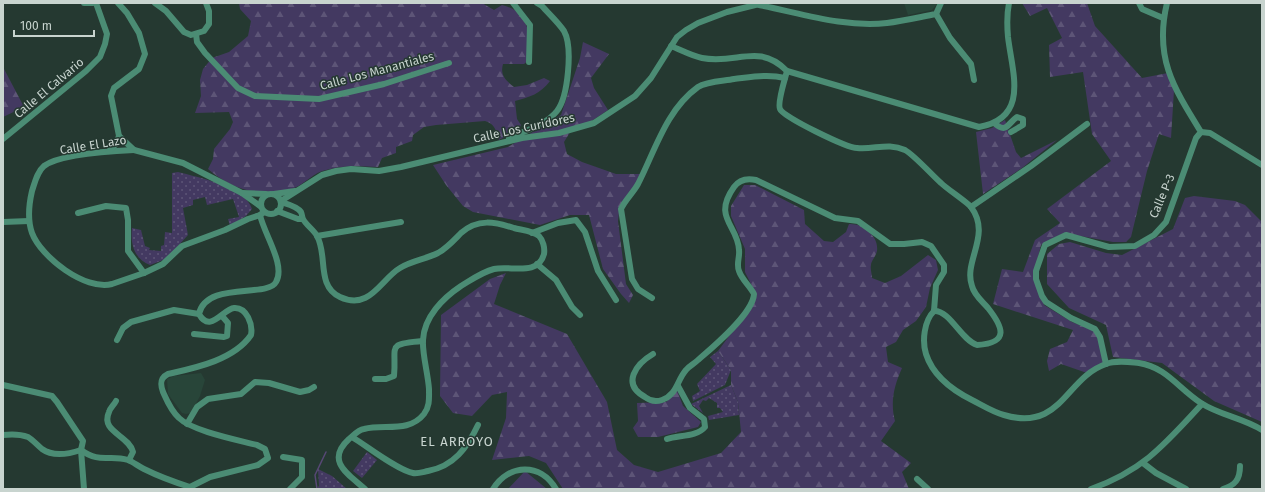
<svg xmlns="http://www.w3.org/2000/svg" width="1265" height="492" font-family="'Fira Sans',sans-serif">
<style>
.built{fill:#284539}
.green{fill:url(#green-dots)}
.forest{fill:url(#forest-firs)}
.pitch{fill:#433961}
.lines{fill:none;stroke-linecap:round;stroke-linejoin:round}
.stream{stroke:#574875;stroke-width:1.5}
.minor{stroke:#4b8c74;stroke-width:6}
.labels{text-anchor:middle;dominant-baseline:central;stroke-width:3;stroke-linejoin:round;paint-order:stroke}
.street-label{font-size:12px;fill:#c8d4cf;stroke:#253931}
.neighbourhood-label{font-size:13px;letter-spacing:1px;fill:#c8d4cf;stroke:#253931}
</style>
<defs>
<pattern id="green-dots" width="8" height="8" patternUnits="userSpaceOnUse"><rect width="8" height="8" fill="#433961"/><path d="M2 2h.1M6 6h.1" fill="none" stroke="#5d5577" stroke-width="1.8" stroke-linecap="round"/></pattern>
<pattern id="forest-firs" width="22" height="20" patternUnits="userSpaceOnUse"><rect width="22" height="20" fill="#433961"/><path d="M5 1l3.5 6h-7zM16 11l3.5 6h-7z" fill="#5d5577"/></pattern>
</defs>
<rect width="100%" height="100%" fill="#253931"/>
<!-- built -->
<g class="built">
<path d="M904,3H938L932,10L908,15Z"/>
<path d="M201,373L205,380L200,396L191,413L186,414L182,413L168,394L167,379L174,376Z"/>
</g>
<!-- green -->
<g class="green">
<path d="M178,172C197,177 246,187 252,209L246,216L230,226L228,219L239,217L233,199L207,205L205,197L193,200V205L183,208L188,235L166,259L150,265C135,260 130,244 132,228L141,230L145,246L150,248L149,250L161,251V246L164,245L165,232L172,233V173Z"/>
<path d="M718,351L731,370L725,385L693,401L692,396L700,391L697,384L716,364L710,357Z"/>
<path d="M731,385L738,402L739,415L709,420L708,416L723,412L720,408H717V403L709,398L706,401L703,400L699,406L703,413L691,404Z"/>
<path d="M367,452L377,460L362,478L353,471Z"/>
<path d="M318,469L332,476L347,489H317L319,486Z"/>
</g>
<!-- forest -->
<g class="forest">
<path d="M239,3H482L494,10L502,5C531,12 529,35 530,59L524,64H503C500,75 505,80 514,87L527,85L544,78L550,81C540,94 530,97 515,101L517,119L521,125L519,129L499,140C496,130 495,124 485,121L436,125L424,127L413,135L412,141L396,147V153L382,158L378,167C361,166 343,165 326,170C314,172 305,184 294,188C264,200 231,189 208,169L213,159L214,149L230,129L233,122L229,112L195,113L201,96L200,80L203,69L212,58L229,52L248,36L251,21L240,9Z"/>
<path d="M1022,3H1087L1095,26L1142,78L1168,73L1174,90L1171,138L1159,134L1147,171L1131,237L1126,242H1113L1064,233L1041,245L1034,273L1044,305L1072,322L1097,332L1106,365L1087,373L1061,364L1049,371L1047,361L1050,349L1067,342L1073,330L993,304L1002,269L1023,272L1035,240L1060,223L1047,209L1111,161L1092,134L1083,72L1050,77L1049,45L1062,38L1047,8L1030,16Z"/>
<path d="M583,42L609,54L591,78L594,88L608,110L587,124L572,129L564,142L567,154L582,162L616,174H644L620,205L618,221L626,284L633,295L629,303L621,294L603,269L589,215H570L540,225L473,212L463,206L446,185L433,165L508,147L561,115L580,58Z"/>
<path d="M3,67L24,107L3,117Z"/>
<path d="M1005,120L1016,152L1021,158L1057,140L1022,168L983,194L976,132L992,128Z"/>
<path d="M744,185H755L804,210L805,224L824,241L833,242L846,232L849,224C863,223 879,236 877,251C876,256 871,261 871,265C870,269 872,274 872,278L885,283L901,276L928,255L936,260L938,270L930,288L926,307L916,321L903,330L896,342L886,347L888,362L902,368C894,386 890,402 895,421L881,441L911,463L902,472L909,489H563L546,463L529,456L492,460L506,418L507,392L492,395L472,416L453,413L440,396L441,315L490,279L506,273L500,285L494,304L567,334L607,402L617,450L634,465L658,472L721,453L741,432L738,402L731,385V370L718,351L738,324L755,292L745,272V249L731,216V206Z"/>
<path d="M1194,196L1235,201L1245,205L1262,222V422L1214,401L1162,363L1113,357L1106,325L1069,308L1047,284V254L1059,244L1070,242L1106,253L1122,255L1173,229L1185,198Z"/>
<path d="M677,390L683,406L701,422L698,427L658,437H638L633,428L638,421L637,403L666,402Z"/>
</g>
<!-- pitch -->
<path class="pitch" d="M525,471L547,489H508Z"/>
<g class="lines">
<!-- stream -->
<path class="stream" d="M317,489L315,475L326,452"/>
<!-- minor -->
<g class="minor">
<path d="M84,3H93"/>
<path d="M118,3L127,13L139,33L145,54L139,69L114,88L111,96L119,136L134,150L183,163L242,193L260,206"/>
<path d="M155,3L166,11L184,32L191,35L204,31L209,24V11L206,3"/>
<path d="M513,3L530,25L529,62"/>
<path d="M1139,3L1142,9L1163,18"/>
<path d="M759,5C800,13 845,28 887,23C903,21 920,17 936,14L941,3"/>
<path d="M936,14L950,38L971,64L974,80"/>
<path d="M196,34L197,42L205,53L238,88L255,96L319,99L384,84L449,63"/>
<path d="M671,46C681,50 692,56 702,58C737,65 758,42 787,71L979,127C1030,118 1012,72 1008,37C1007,26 1007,13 1009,3"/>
<path d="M787,71C785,79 777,103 780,109C783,117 847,148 857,148C874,150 888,142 905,150C914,155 932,175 941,183C947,189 967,202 971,207C992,235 963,261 972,286C974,295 982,301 988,308C1003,327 1010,343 977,345C961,340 950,310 934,311"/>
<path d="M994,123C1007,134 1007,124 1017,117L1023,119V125L1011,132"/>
<path d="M1201,132L1210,133L1262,165"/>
<path d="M509,138C524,131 546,125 557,111C568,97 573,47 564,31C558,22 549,14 542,6L537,3"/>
<path d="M3,139L86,71L100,57L105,44L107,34L96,3"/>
<path d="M134,150C113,151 60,154 44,166C37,172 35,182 32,191C29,204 27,219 32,233C41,257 85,291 112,284L144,273L163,264L182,246L225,230L248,219L260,215L264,212"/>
<path d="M109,151L116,144L119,136"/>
<path d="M242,193L266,194"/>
<circle cx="271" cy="204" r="10"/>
<path d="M274,194L295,191"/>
<path d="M281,201L322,175L336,171L351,169L379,171L401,167L522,138L559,133L594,123L635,96L651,78L677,37L686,30L698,23L727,12L764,3"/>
<path d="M281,202C287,204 297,206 301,212C302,214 302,217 303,219C306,225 314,230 317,236C328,255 316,286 340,297C370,311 381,279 400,268C411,261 426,259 438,253C447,248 454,240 461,233C478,218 495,222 514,228C521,230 533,231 539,236C543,240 545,248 544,254C538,277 510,265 494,269C482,272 471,280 461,286C443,298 424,317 423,340C422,353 428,374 429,389C429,398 430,406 424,414C409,433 385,424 364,429C358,430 354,435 349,439C325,461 348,474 365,489"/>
<path d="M971,207L1031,166L1087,124"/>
<path d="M277,211L298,219H302"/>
<path d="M78,213L106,206L126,208L128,220V251L144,273"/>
<path d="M3,222L29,221"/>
<path d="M532,233L558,223L576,220L585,232L598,271L616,300"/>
<path d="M317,236L401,222"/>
<path d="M537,264L556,280L572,307L580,315"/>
<path d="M652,298L638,289L632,279L621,209C625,200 633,193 638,184C655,151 666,110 698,87C707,81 724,81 734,79C752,77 768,74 785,78"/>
<path d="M934,311C924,321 922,341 926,354C933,376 952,390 972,400C982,405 993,412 1004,415C1062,432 1065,378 1106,364C1116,360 1128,362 1139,363C1166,367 1179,389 1201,403C1219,415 1243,418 1262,430"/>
<path d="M194,334L224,337L227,336L228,323L222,316"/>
<path d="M117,340L123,328L131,322L174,310L199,314"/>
<path d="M653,354C636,364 621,384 645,397C650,401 656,402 662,400C677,395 677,380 686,370C689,366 694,364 698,360C712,348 753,314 754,294C750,286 742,280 739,271C736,264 740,257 739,250C738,225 712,218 734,187C739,180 747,178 756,180L835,218L858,221L890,244H904L922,242L931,246L944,265V272L936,285L934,311"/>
<path d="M1106,364L1100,337L1095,329L1071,318L1046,302L1042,296L1036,279V271L1045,245L1066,235L1109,247L1135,246L1154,235L1166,222L1196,138L1201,132C1173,87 1154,57 1167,3"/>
<path d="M375,379H386L394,376C397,346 385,344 423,341"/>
<path d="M3,385L52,396L57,402L83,441L81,450L84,489"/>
<path d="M116,401C114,405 110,408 109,412C100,432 129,435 133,452L129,460"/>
<path d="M187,424L197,407L208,399L241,394L255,382L269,383L300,392L309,390L314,387"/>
<path d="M3,435C11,434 20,434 28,437C33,440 37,445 42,449C53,457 69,454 81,450"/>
<path d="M352,437C367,446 397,470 413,473C417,474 423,472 428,471C454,466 467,448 478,425"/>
<path d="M667,439C678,435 697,437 705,427L704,419L690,408L678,386"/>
<path d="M81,450C100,464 109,454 128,460C133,462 138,466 144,469C158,476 174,482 190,487"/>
<path d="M283,457L302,460V477L290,489"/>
<path d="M1143,463L1156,473L1186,489"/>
<path d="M917,479L928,489"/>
<path d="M190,487L210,477L258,465L268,458L265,449L257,445C238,440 192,431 179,418C171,411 167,401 163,392C160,384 160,378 168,374C195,368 234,360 251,335C253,325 247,307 234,308C223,309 210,334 199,314C206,281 268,298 276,282C286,265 264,234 260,215"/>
<path d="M493,489C509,464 540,462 556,489"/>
<path d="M1091,489C1144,470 1165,444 1202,404"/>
<path d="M1223,489C1235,485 1240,480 1240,466"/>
</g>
</g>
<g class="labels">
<!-- street labels -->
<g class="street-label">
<text transform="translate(377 71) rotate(-15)">Calle Los Manantiales</text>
<text transform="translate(49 88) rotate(-40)">Calle El Calvario</text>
<text transform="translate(524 128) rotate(-12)">Calle Los Curidores</text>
<text transform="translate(93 145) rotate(-9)">Calle El Lazo</text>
<text transform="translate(1162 196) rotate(-67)">Calle P-3</text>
</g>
<!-- neighbourhood labels -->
<g class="neighbourhood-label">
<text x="457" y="441">EL ARROYO</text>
</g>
</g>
<!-- border -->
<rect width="1265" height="492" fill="none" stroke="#c8d4cf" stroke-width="8"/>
<!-- scale -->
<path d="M14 30v6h80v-6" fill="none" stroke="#c8d4cf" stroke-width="2"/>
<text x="20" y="30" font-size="12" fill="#c8d4cf" stroke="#253931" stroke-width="3" paint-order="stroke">100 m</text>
</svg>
